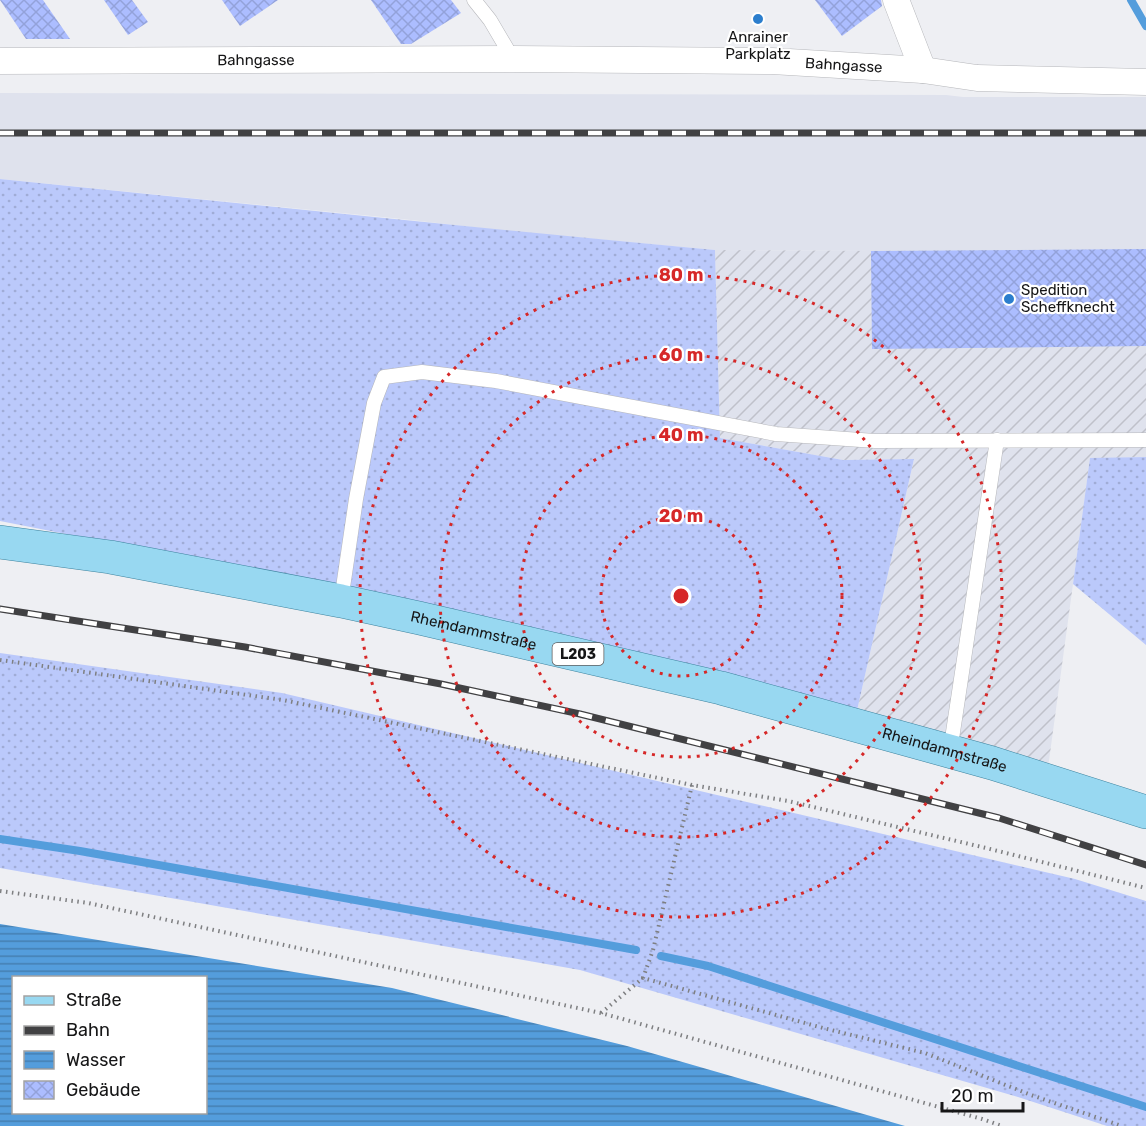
<svg xmlns="http://www.w3.org/2000/svg" width="1146" height="1126" font-family="Rubik,sans-serif">
<style>
.built{fill:#dfe2ed}
.industrial{fill:url(#industrial-furrows)}
.grass{fill:url(#grass-dots)}
.water{fill:url(#water-rules);fill-rule:evenodd}
.lines{fill:none;stroke-linecap:round;stroke-linejoin:round}
.stream{stroke:#549ddc;stroke-width:8}
.building{fill:url(#building-cross-hatch)}
.service-casing{stroke:#b6b7bb;stroke-width:15}
.minor-casing{stroke:#b6b7bb;stroke-width:27}
.primary-casing{stroke:#3e839e;stroke-width:34}
.path{stroke:#7e7f81;stroke-width:4;stroke-dasharray:1.5 4.5;stroke-linecap:butt}
.service{stroke:#fff;stroke-width:14}
.minor{stroke:#fff;stroke-width:26}
.primary{stroke:#98d8f1;stroke-width:33}
.rail-casing{stroke:#414143;stroke-width:7}
.rail{stroke:#fff;stroke-width:4.5;stroke-dasharray:14;stroke-linecap:butt}
.ring{fill:none;stroke:#d62828;stroke-width:3;stroke-dasharray:3 6}
.poi-dot{fill:#2c7ecd;stroke:#fff;stroke-width:2}
.labels{text-anchor:middle;dominant-baseline:central;stroke-width:4.5;stroke-linejoin:round;paint-order:stroke}
.shield{fill:#fff;stroke:#5c5c5d;stroke-width:1.5}
.shield-label{font-size:14px;font-weight:bold;fill:#161617}
.poi-label{font-size:15px;fill:#161617;stroke:#fff}
.street-label{font-size:15px;fill:#161617;stroke:#fff}
.centre{fill:#d62828;stroke:#fff;stroke-width:3}
.ring-label{font-size:18px;text-anchor:middle;font-weight:bold;fill:#d62828;stroke:#fff;stroke-width:4.5;stroke-linejoin:round;paint-order:stroke}
</style>
<defs>
<pattern id="industrial-furrows" width="10" height="10" patternUnits="userSpaceOnUse" patternTransform="scale(1.5)"><rect width="10" height="10" fill="#dfe2ed"/><path d="M-1 1l2-2M0 10L10 0M9 11l2-2" fill="none" stroke="#bfc1ca"/></pattern>
<pattern id="grass-dots" width="8" height="8" patternUnits="userSpaceOnUse" patternTransform="scale(1.5)"><rect width="8" height="8" fill="#bbc9fb"/><path d="M2 2h.1M6 6h.1" fill="none" stroke="#a0acd6" stroke-width="1.8" stroke-linecap="round"/></pattern>
<pattern id="water-rules" width="6" height="5" patternUnits="userSpaceOnUse" patternTransform="scale(1.5)"><rect width="6" height="5" fill="#549ddc"/><path d="M0 2.5h6" fill="none" stroke="#457fb1"/></pattern>
<pattern id="building-cross-hatch" width="8" height="8" patternUnits="userSpaceOnUse" patternTransform="scale(1.5)"><rect width="8" height="8" fill="#acbdff"/><path d="M0 0l8 8M0 8l8-8" fill="none" stroke="#93a2da"/></pattern>
</defs>
<rect width="100%" height="100%" fill="#eeeff3"/>
<!-- built -->
<path class="built" d="M0,93L946,95L963,97H1146V249L871,251L715,250L507,231L402,219L0,179Z"/>
<!-- industrial -->
<path class="industrial" d="M1146,249V457L1090,459L1048,768L856,715L914,459L843,460L720,438L715,250L871,251Z"/>
<!-- grass -->
<g class="grass">
<path d="M0,179C238,203 476,228 715,250L720,438L843,460L914,459L856,715L349,590L0,521Z"/>
<path d="M1146,457V645L1073,584L1090,458Z"/>
<path d="M0,653L282,693L1075,879L1146,901V1126H1107L1018,1097L580,970L0,868Z"/>
</g>
<!-- water -->
<path class="water" d="M0,924L392,988L627,1046L905,1126H0ZM14,978H206V1112H14Z"/>
<g class="lines">
<!-- stream -->
<g class="stream">
<path d="M1131,0L1146,26"/>
<path d="M0,839L80,851L636,950"/>
<path d="M661,956L708,966L1146,1107"/>
</g>
</g>
<!-- building -->
<g class="building">
<path d="M0,0H43L70,39H26Z"/>
<path d="M104,0H132L148,22L128,35Z"/>
<path d="M222,0H278L240,26Z"/>
<path d="M371,0H451L461,13L411,44H401Z"/>
<path d="M815,0H881L882,6L842,36Z"/>
<path d="M1146,249V346L872,349L871,251Z"/>
</g>
<g class="lines">
<!-- service casing -->
<g class="service-casing">
<g id="service">
<path d="M474,0L490,20L513,59"/>
<path d="M341,601L356,499L374,403L384,377L422,372L496,381L776,434L875,441L1146,440"/>
<path d="M950,752L997,440"/>
</g>
</g>
<!-- minor casing -->
<g class="minor-casing">
<g id="minor">
<path d="M896,0L923,70"/>
<path id="s1" d="M0,61L513,59L772,61L923,70L977,78L1146,82"/>
</g>
</g>
<!-- primary casing -->
<g class="primary-casing">
<g id="primary">
<path id="s2" d="M0,542L110,557L341,601L419,618L721,688L992,763L1146,812"/>
</g>
</g>
<!-- path -->
<g class="path">
<path d="M0,660L283,700L692,785L788,801L986,848L1146,888"/>
<path d="M692,785L653,950L643,978L823,1028L925,1053L1031,1095L1122,1126"/>
<path d="M0,891L88,903L601,1013L982,1119L1002,1126"/>
<path d="M601,1013L643,978"/>
</g>
<!-- service -->
<use href="#service" class="service"/>
<!-- minor -->
<use href="#minor" class="minor"/>
<!-- primary -->
<use href="#primary" class="primary"/>
<!-- rail casing -->
<g class="rail-casing">
<g id="rail">
<path d="M0,133H1146"/>
<path d="M0,609L245,647L441,684L580,714L999,818L1146,865"/>
</g>
</g>
<!-- rail -->
<use href="#rail" class="rail"/>
</g>
<!-- distance rings -->
<g class="ring">
<circle cx="681" cy="596" r="80"/>
<circle cx="681" cy="596" r="161"/>
<circle cx="681" cy="596" r="241"/>
<circle cx="681" cy="596" r="321"/>
</g>
<!-- markers -->
<g class="poi-dot">
<circle cx="758" cy="19" r="6"/>
<circle cx="1009" cy="299" r="6"/>
</g>
<g class="labels">
<!-- shield labels -->
<rect class="shield" x="552.5" y="643" width="51" height="22" rx="4.5"/>
<g class="shield-label">
<text x="578" y="654">L203</text>
</g>
<!-- poi labels -->
<g class="poi-label">
<text x="758" y="37">Anrainer<tspan x="758" dy="17">Parkplatz</tspan></text>
<text x="1021" y="290" text-anchor="start">Spedition<tspan x="1021" dy="17">Scheffknecht</tspan></text>
</g>
<!-- street labels -->
<g class="street-label">
<text stroke="none"><textPath href="#s1" startOffset="256">Bahngasse</textPath></text>
<text stroke="none"><textPath href="#s1" startOffset="844">Bahngasse</textPath></text>
<text stroke="none"><textPath href="#s2" startOffset="482">Rheindammstraße</textPath></text>
<text stroke="none"><textPath href="#s2" startOffset="968">Rheindammstraße</textPath></text>
</g>
</g>
<circle cx="681" cy="596" r="9" class="centre"/>
<g class="ring-label">
<text x="681" y="281">80 m</text>
<text x="681" y="361">60 m</text>
<text x="681" y="441">40 m</text>
<text x="681" y="522">20 m</text>
</g>
<!-- legend -->
<rect x="12" y="976" width="195" height="138" fill="#ffffff" stroke="#a2a2a2" stroke-width="1.5"/>
<rect x="24" y="996" width="30" height="9" fill="#98d8f1" stroke="#a2a2a2" stroke-width="1.5"/>
<text x="66" y="1006" font-size="18" fill="#161617">Straße</text>
<rect x="24" y="1026" width="30" height="9" fill="#414143" stroke="#a2a2a2" stroke-width="1.5"/>
<text x="66" y="1036" font-size="18" fill="#161617">Bahn</text>
<rect x="24" y="1051" width="30" height="18" fill="url(#water-rules)" stroke="#a2a2a2" stroke-width="1.5"/>
<text x="66" y="1066" font-size="18" fill="#161617">Wasser</text>
<rect x="24" y="1081" width="30" height="18" fill="url(#building-cross-hatch)" stroke="#a2a2a2" stroke-width="1.5"/>
<text x="66" y="1096" font-size="18" fill="#161617">Gebäude</text>
<!-- scale -->
<path d="M942 1102v9h81v-9" fill="none" stroke="#161617" stroke-width="3"/>
<text x="951" y="1102" font-size="18" fill="#161617" stroke="#ffffff" stroke-width="4.5" paint-order="stroke">20 m</text>
</svg>
